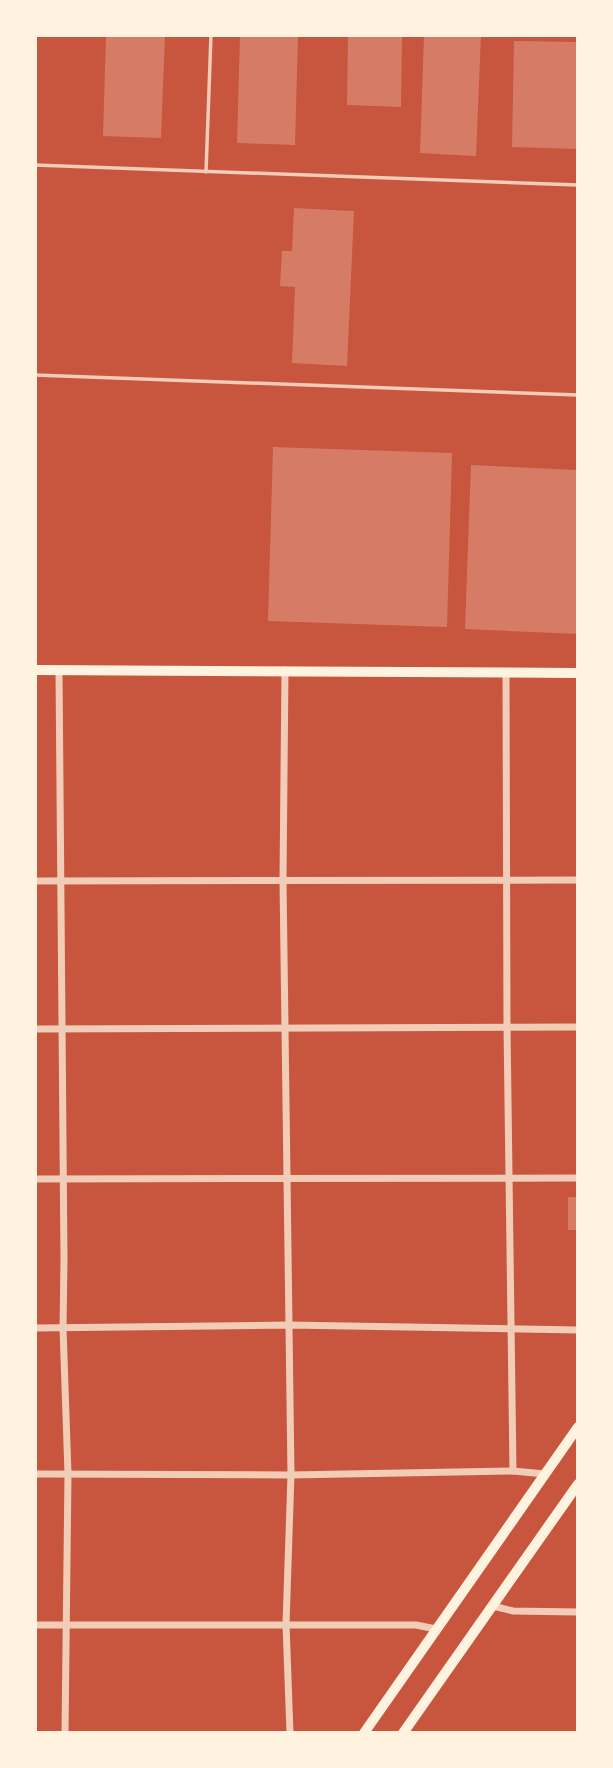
<svg xmlns="http://www.w3.org/2000/svg" width="613" height="1768" font-family="Ubuntu,sans-serif">
<style>
.building{fill:#d67c66}
.lines{fill:none;stroke-linecap:round;stroke-linejoin:round}
.service{stroke:#f1ccb7;stroke-width:3.5}
.minor{stroke:#f1ccb7;stroke-width:7}
.secondary{stroke:#fff3e0;stroke-width:10}
</style>
<rect width="100%" height="100%" fill="#c8553d"/>
<!-- building -->
<g class="building">
<path d="M106,35H165L161,138L103,136Z"/>
<path d="M240,35H298L295,145L237,143Z"/>
<path d="M348,35L402,36L401,107L347,105Z"/>
<path d="M424,35H481L476,156L420,153Z"/>
<path d="M514,41L578,42V149L512,147Z"/>
<path d="M294,208L354,211L347,366L292,363L295,287L280,286L282,251H292Z"/>
<path d="M273,447L452,453L447,627L268,621Z"/>
<path d="M471,465L578,470V634L465,629Z"/>
<rect x="568" y="1197" width="10" height="33"/>
</g>
<g class="lines">
<!-- service -->
<g class="service">
<path d="M35,165L578,185"/>
<path d="M206,172L211,35"/>
<path d="M35,375L578,395"/>
</g>
<!-- minor -->
<g class="minor">
<path d="M59,670L64,1260L63,1328L68,1474L65,1733"/>
<path d="M285,670L283,880L291,1475L286,1624L290,1733"/>
<path d="M506,674L507,1027L513,1471"/>
<path d="M35,881L578,880"/>
<path d="M35,1029L578,1027"/>
<path d="M35,1179L578,1178"/>
<path d="M35,1328L289,1325L578,1330"/>
<path d="M35,1474L291,1475L513,1471L545,1474"/>
<path d="M493,1606L513,1611L578,1612"/>
<path d="M35,1625H416L436,1629"/>
</g>
<!-- secondary -->
<g class="secondary">
<path d="M35,670L578,673"/>
<path d="M364,1733L578,1427"/>
<path d="M403,1733L578,1484"/>
</g>
</g>
<!-- border -->
<rect width="613" height="1768" fill="none" stroke="#fff3e0" stroke-width="74"/>
</svg>
